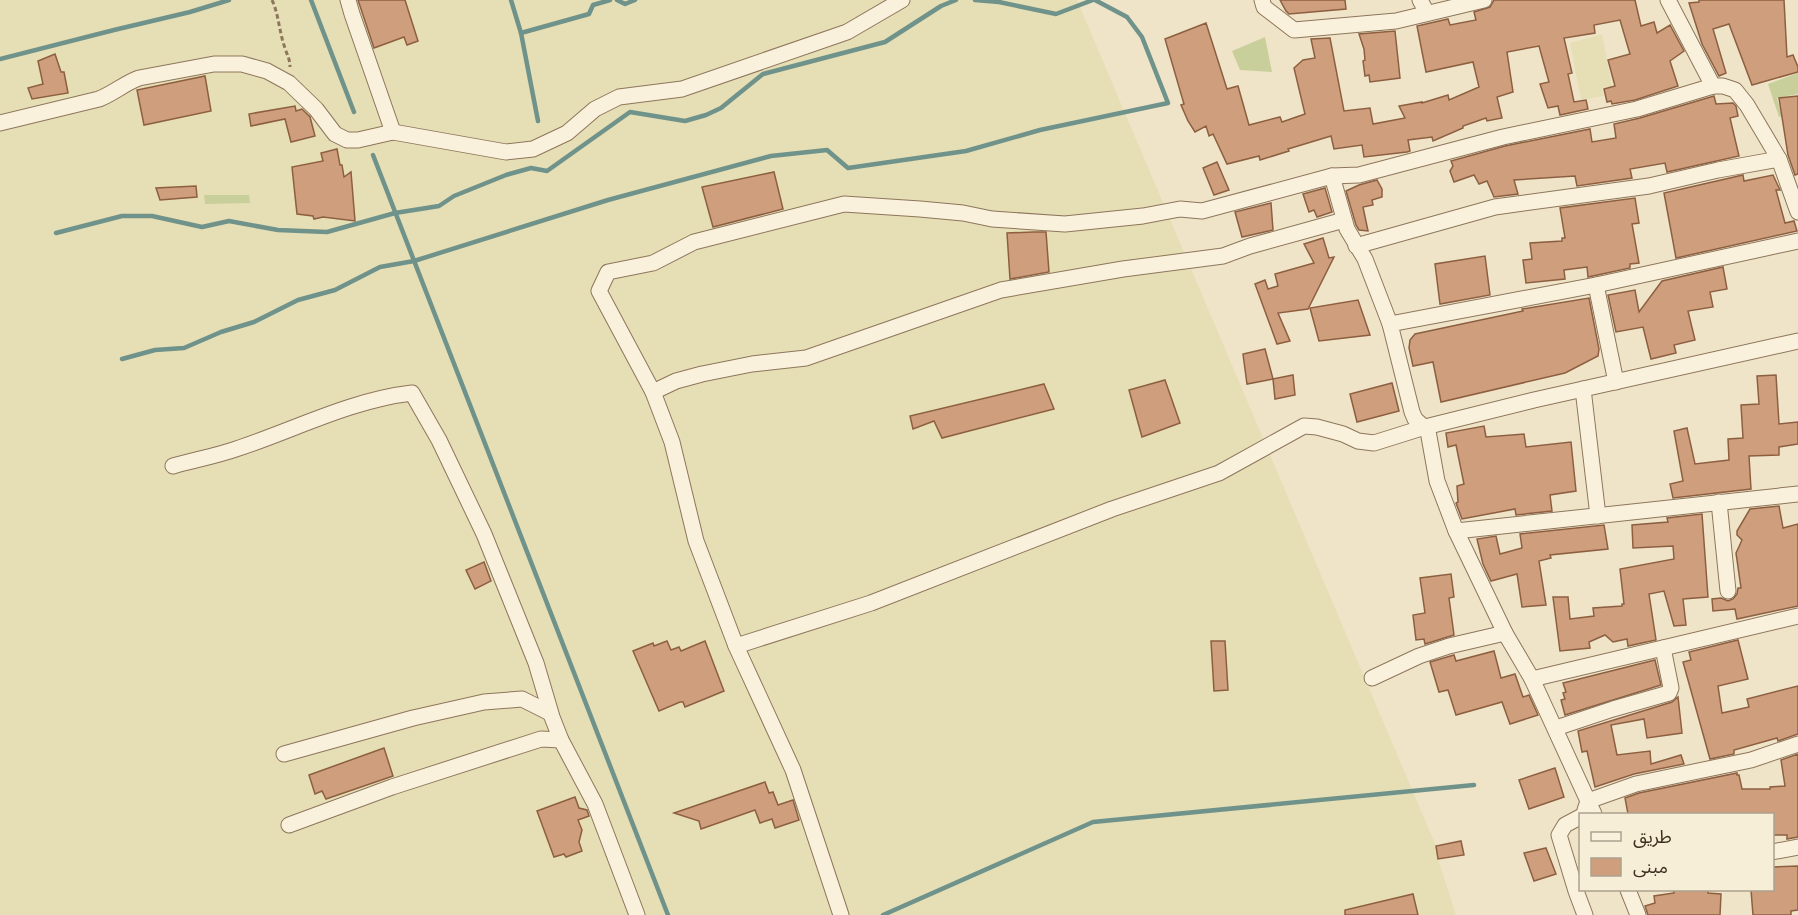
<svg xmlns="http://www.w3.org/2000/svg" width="1798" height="915" font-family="'PT Serif','Noto Sans Arabic',serif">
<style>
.farmland{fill:#e6deb5}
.green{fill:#c9cf9b}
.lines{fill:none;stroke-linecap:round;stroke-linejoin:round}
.stream{stroke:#6f938a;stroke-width:4.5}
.building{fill:#cf9f7d;stroke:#8d5f41;stroke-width:1.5}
.minor-casing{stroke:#8d765c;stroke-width:17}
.path{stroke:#8d765c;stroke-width:3;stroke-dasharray:4.5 3;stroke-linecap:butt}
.minor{stroke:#faf1dc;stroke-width:15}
</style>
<rect width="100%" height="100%" fill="#f0e4c8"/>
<!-- farmland -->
<g class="farmland">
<path d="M0,0H1077L1436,846L1438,859L1456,915H0Z"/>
<path d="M1602,34L1612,87L1602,88L1604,96L1581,100L1570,43Z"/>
</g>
<!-- green -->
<g class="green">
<path d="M1265,37L1272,72L1240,70L1232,51Z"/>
<path d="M1798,73V94L1777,98L1782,116L1779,117L1768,84Z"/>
<path d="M204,195H249L250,203L205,204Z"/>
</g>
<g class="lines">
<!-- stream -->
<g class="stream">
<path d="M311,0L354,112"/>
<path d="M511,0L521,33L538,121"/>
<path d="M617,0L625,4L635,0"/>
<path d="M975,0L999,2L1056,14L1093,0"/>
<path d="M521,33L589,14L593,5L610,0"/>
<path d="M0,59L114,30L190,12L229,0"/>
<path d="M373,155L668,915"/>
<path d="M56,233L122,216H152L202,227L229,221L278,230L327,232L395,213L439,206L454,196L506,175L531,168L547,171L630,112L685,121L706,115L721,108L763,74L885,42L941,6L956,0"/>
<path d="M122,359L155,350L184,348L221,332L254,322L298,300L335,290L380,267L414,261L608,200L771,156L827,150L848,168L966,151L1040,130L1168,103L1142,37L1127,17L1095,0"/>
<path d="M883,915L1093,822L1474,785"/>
</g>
</g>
<!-- building -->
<g class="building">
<path d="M358,0H405L418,41L407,45L404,37L374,48Z"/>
<path d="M1280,0H1345L1346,9L1289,14L1286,11Z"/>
<path d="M1494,0H1635L1641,26L1654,22L1657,33L1670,25L1684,51L1670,61L1678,86L1635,100L1612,104L1611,101L1607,102L1604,89L1615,86L1608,60L1630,54L1620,20L1594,25L1595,33L1564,38L1572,73L1568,74L1574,102L1586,100L1588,109L1560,115L1558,106L1548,108L1540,84L1549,82L1539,46L1507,52L1513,92L1497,97L1502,118L1487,121L1486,118L1463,126V128L1433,141L1432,137L1408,140L1410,151L1407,152L1364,157L1362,145L1334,149L1331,136L1288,149L1289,151L1260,160L1259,156L1227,164L1213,134L1209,136L1206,126L1195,132L1188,121L1181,105L1184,104L1165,39L1206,23L1227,89L1238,86L1249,125L1280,117L1282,122L1305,114L1294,68L1303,60L1315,58L1311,39L1330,38L1344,111L1370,108L1373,124L1405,118L1399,106L1422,102V103L1448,95L1449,100L1479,87L1473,62L1426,72L1417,26L1448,19L1450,25L1476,20L1474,12L1490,7Z"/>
<path d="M1699,0H1784L1787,57L1793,55L1798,67V72L1752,85L1729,24L1713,29L1726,73L1719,76L1702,44L1689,3L1699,2Z"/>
<path d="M1395,31L1400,78L1370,82L1369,75L1365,76L1363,61L1365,60L1364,49L1359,34Z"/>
<path d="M55,54L61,72H64L68,93L32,99L28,88L43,84L38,61Z"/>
<path d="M205,76L211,111L144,125L137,90Z"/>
<path d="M1714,96L1716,104L1733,103L1736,106L1738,116L1730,118L1739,156L1667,172L1665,163L1630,169L1632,178L1577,186L1575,176L1514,180L1518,194L1494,197L1487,181L1479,184L1474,175L1454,182L1450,171L1453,166L1451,161L1505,146L1590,129L1592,142L1616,138L1614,124L1640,118Z"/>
<path d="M1798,96V174L1795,175L1788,155L1779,98Z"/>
<path d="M295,106L296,111L302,109L310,117L315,136L291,142L285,119L251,126L249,114Z"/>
<path d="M337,149L340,165H342L344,177L351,172L355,221L323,217L314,219L313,216L297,214L292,167L323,161L321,153Z"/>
<path d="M1217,162L1229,190L1214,195L1203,168Z"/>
<path d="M774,172L783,209L713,227L702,187Z"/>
<path d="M1743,175L1744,181L1773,175L1780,190H1776L1785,223L1794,221L1797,231L1676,258L1664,193Z"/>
<path d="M1377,180L1382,189V197L1372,200L1373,205L1363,207L1368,231L1359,230L1356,225L1346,191L1359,185Z"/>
<path d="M196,186L197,197L160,200L156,188Z"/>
<path d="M1325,188L1332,212L1317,217L1314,210L1309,212L1303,194Z"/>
<path d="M1635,198L1639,223L1632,224L1639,263L1630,264V268L1588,277L1587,267L1564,270L1565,279L1526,283L1523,260L1532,259L1530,243L1562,241V238H1565L1560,208Z"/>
<path d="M1271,203L1273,230L1242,237L1235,212Z"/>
<path d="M1033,232H1046L1049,272L1010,279L1007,233Z"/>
<path d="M1323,238L1329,258L1334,257L1308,309L1278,313L1290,341L1277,344L1255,284L1265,280L1268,289L1278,286L1275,274L1314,263L1304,244Z"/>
<path d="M1485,256L1490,295L1440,304L1435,264Z"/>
<path d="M1723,267L1727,289L1710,292L1713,307L1688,311L1695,340L1674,345L1676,353L1651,359L1643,327L1616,332L1608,295L1635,290L1639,312L1662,281Z"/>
<path d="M1589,298L1599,349L1598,356L1565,373L1441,402L1433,362L1413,366L1409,348L1410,340L1415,334L1523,311L1522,309Z"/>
<path d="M1358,300L1370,335L1319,341L1310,308Z"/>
<path d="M1265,349L1273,379L1293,375L1295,395L1275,399L1273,379L1247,384L1243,354Z"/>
<path d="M1776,375L1779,424L1798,422V444L1779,447V455L1749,456L1751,489L1673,498L1670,484L1683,481L1674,431L1687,428L1695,464L1729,460L1728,439L1743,438L1741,405L1759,404L1757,376Z"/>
<path d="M1165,380L1180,423L1142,437L1129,390Z"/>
<path d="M1392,383L1399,411L1357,422L1350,394Z"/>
<path d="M1044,384L1054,409L942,438L934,421L913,429L910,416Z"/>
<path d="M1484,426L1486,437L1524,434L1526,447L1571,442L1576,491L1550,495L1552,511L1516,515L1515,509L1462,519L1456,503L1458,502L1457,486L1464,484L1456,445L1448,447L1446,433Z"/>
<path d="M1779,506L1783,528L1798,524V606L1737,619L1735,609L1713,611L1712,599L1721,598L1728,601L1733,599L1737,594L1738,588H1741L1736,553L1742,540L1737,535V531L1750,509Z"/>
<path d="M1702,514L1708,597L1683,599L1686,625L1674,626L1664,591L1649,594L1656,640L1628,646L1627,639L1613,642L1605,635L1589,642L1590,648L1560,651L1553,597H1568L1570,619L1594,616L1593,608L1622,606V604H1624L1620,569L1674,559L1673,546L1633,548L1632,525L1668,522L1667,518Z"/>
<path d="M1604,525L1608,549L1550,555L1551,558L1539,561L1546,605L1522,607L1517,574L1491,581L1483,564L1477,539L1496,536L1500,554L1522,548L1520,534Z"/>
<path d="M484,562L491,581L475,589L466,570Z"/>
<path d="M1451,574L1454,597L1449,598L1454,635L1425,644L1424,639L1416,640L1413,615L1425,613L1420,578Z"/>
<path d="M1738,640L1748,679L1718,686L1722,713L1749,707L1747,699L1798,686V734L1778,741L1777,738L1734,750V754L1710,759L1683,662L1691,660L1689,652Z"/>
<path d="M667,641L671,650L679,647L681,651L705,641L724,691L685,707L683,702H680L659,711L633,651L653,643L654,646Z"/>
<path d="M1211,641H1225L1228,690L1214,691Z"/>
<path d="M1494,651L1501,678L1515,674L1523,697L1529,695L1538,715L1510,724L1502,702L1456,715L1448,690L1439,692L1430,662L1454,655L1456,661Z"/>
<path d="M1655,660L1661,685L1565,715L1561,700L1565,699L1563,693L1566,692L1563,683Z"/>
<path d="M1678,697L1682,733L1647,738L1644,719L1611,725L1617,755L1650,751L1651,764L1681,755L1684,764L1634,774L1595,787L1587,751L1582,752L1578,731L1672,702Z"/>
<path d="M384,748L393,776L326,799L322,791L315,794L309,775Z"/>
<path d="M1798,754V837L1787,839V835H1773V814H1628L1625,798L1639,793L1737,773V775H1739L1742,789H1770V787L1785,786L1781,760Z"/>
<path d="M1555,768L1564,797L1529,809L1519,780Z"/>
<path d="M765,782L769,793L773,792L778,805L793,800L799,820L775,828L772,819L760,823L755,810L701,829L699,821L674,813Z"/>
<path d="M575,797L579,808L587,810L589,816L578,820L582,830L579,842L582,851L566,857L564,854L554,857L537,811Z"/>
<path d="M1461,841L1464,855L1438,859L1436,846Z"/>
<path d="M1546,848L1556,874L1534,881L1524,853Z"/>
<path d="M1798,866V910L1791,911V915H1753L1751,890H1773V867Z"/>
<path d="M1673,890H1708V893L1721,894L1720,915H1648L1645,906L1655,903L1654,896L1674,893Z"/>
<path d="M1413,894L1418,915H1345V910Z"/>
</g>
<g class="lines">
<!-- minor casing -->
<g class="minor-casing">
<g id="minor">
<path d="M348,0L352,14L393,132"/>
<path d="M1262,0L1264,7L1294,30L1396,21L1484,0"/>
<path d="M1420,0L1427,13"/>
<path d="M1668,0L1713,86H1723L1735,90L1747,105L1779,159L1798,212"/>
<path d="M0,123L99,99C114,93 125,83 139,78L214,64H242L267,71L289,83L316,109L335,134L347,140H358L393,132L506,152L533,149L567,133L595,109L619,97L682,89L847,32L902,0"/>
<path d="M1332,176L1347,229L1365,259L1390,324L1412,412L1415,419L1428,431L1437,481L1456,531L1505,633L1532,679L1594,814"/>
<path d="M1356,246L1495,207L1649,186L1718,170L1779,159"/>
<path d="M1596,285L1616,382"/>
<path d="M1390,324L1596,285L1798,241"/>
<path d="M1583,389L1598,516"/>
<path d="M653,392L599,291L608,272L653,263L694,242L844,204L920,209L963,213L992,219L1065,224L1143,216L1180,209L1202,211L1332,176L1359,175L1503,137L1637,109L1713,86"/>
<path d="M173,466C194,460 216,456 236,449C294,430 351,400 412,393L439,440L484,534L536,663L552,717L561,740L595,804L637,915"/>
<path d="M1719,502L1728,591"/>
<path d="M1456,531L1798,494"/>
<path d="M736,646L871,603L1112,509L1219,473L1304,426L1317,427L1343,434L1358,441L1374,443L1425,427L1534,400L1798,341"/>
<path d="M1372,678L1419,656L1449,646L1505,633"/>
<path d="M1532,679L1798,616"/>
<path d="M1556,728L1613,709L1669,693L1671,688L1663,648"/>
<path d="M284,754L413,718L484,702L522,699L550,713"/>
<path d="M1585,810L1588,801L1636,784L1751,760L1798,744"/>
<path d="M1580,817L1565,825L1559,835L1576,891L1585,915"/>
<path d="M289,825L392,787L541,739L561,740"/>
<path d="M1772,852L1798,847"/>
<path d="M1628,890L1638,915"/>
<path d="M841,915L793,770L736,646L696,541L672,442L653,392L676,381L702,374L752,364L806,358L1001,290L1123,269L1223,256L1250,246L1344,220"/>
</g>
</g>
<!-- path -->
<path class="path" d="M272,0C279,15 279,32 285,48C287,55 290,59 290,67"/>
<!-- minor -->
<use href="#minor" class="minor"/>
</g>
<!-- legend -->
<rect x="1579" y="813" width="195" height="78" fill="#f7eed8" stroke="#ada18e" stroke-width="1.5"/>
<rect x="1591" y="832" width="30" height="9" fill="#faf1dc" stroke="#ada18e" stroke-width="1.5"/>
<text x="1633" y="843" font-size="18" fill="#3d2e20">طريق</text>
<rect x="1591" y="858" width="30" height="18" fill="#cf9f7d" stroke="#ada18e" stroke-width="1.5"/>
<text x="1633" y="873" font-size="18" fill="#3d2e20">مبنى</text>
</svg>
